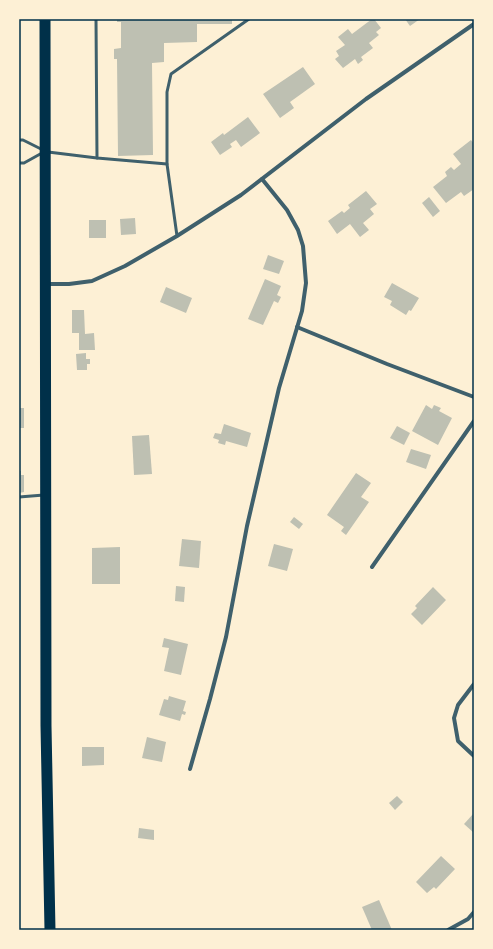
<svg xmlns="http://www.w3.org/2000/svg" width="493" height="949" font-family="'Golos Text',sans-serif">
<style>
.building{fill:#bec0b2}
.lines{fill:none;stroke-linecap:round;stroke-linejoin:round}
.service{stroke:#3f606c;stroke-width:3}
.minor{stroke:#3f606c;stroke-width:4}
.trunk{stroke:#003049;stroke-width:11}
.neatline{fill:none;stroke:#003049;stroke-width:1.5}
</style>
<rect width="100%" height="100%" fill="#fdf0d5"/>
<!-- building -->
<g class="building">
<path d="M117,19H232V24H197V42L164,43V62L152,63L153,155L118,156L117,59H114V49L121,48V22H117Z"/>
<path d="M372,19H374L381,28L376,32L379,35L369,43L373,48L361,57L363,60L358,64L355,59L343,68L335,59L339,56L336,51L345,45L338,37L348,29L352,34Z"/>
<path d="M405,19H420L410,26Z"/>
<path d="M303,67L315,84L290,102L294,108L280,118L263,94Z"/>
<path d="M248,117L260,133L241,147L236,140L230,144L232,147L220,155L211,142L223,133L224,135Z"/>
<path d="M471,140L474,144V189L464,196L461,192L446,203L433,187L447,176L445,172L451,167L454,170L461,164L453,154Z"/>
<path d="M366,191L377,204L370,209L374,214L363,223L369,230L360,237L350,224L337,234L328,221L342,211L344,213L350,208L348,205Z"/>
<path d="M429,197L440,211L433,217L422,203Z"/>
<path d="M135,218L136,234L121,235L120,219Z"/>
<rect x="89" y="220" width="17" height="18"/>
<path d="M268,255L284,261L279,274L263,269Z"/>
<path d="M265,279L281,286L277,295L281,297L278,303L274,301L263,325L248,319Z"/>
<path d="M392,283L419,298L411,311L409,310L406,315L390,305L392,301L384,297Z"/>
<path d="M166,287L192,298L186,313L160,302Z"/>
<path d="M72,310H84L85,334L94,333L95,350H79V333H72Z"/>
<path d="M86,353V359H90V364H87V370H77L76,354Z"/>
<path d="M426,405L432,409L434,405L441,408L439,411L452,418L438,445L412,431Z"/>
<rect x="19" y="408" width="5" height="20"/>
<path d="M224,424L251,433L247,447L226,441L225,445L218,443L219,440L213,438L215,433L221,434Z"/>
<path d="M397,426L410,433L404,445L390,438Z"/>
<path d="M149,435L152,474L134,475L132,436Z"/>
<path d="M411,449L431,455L426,469L406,462Z"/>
<path d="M19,471H21V475H24V492L19,493Z"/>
<path d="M356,473L371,483L361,497L369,502L346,535L341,531L344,527L327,515Z"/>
<path d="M294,517L303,524L299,529L290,522Z"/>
<path d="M182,539L201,541L199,568L179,566Z"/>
<path d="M274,544L293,549L287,571L268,566Z"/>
<path d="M120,547V584H92V548Z"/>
<path d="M176,586L185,587L184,602L175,601Z"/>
<path d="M433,587L446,600L422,625L411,614L417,608L415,606Z"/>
<path d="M164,638L188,644L181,675L164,671L169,648L162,647Z"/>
<path d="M169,696L186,701L183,711L186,712L185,715L182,714L180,721L159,715L164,699L168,700Z"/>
<path d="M147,737L166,742L162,762L142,758Z"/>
<path d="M82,747H104V765L82,766Z"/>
<path d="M397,796L403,802L395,810L389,803Z"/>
<path d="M474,813V833L464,824Z"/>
<path d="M139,828L154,830V840L138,838Z"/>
<path d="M441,856L455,869L436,889L434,887L427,893L416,882Z"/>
<path d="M379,900L392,930H372L362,907Z"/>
</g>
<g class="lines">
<!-- service -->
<g class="service">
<path d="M96,19L97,158"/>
<path d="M19,140H23L43,150"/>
<path d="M48,152L97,158L167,164"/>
<path d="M19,163H24L42,153"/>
<path d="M177,236L167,164V92L171,74L249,19"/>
<path d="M19,497L44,495"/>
</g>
<!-- minor -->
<g class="minor">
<path d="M46,284H69L92,281L125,266L177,236L241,195L366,99L474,24"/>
<path d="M297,327L387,364L474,397"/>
<path d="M372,567L474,421"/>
<path d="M474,684L458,705L454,718L458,741L474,756"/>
<path d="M190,769L210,699L226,637L247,526L279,388L302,311L306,283L303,246L298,230L287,210L262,179"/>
<path d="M448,930L468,919L474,912"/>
</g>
<!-- trunk -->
<path class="trunk" d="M45,19L46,726L50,930"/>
</g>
<!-- border -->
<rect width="493" height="949" fill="none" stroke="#fdf0d5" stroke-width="40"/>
<rect x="20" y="20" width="453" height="909" class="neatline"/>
</svg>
